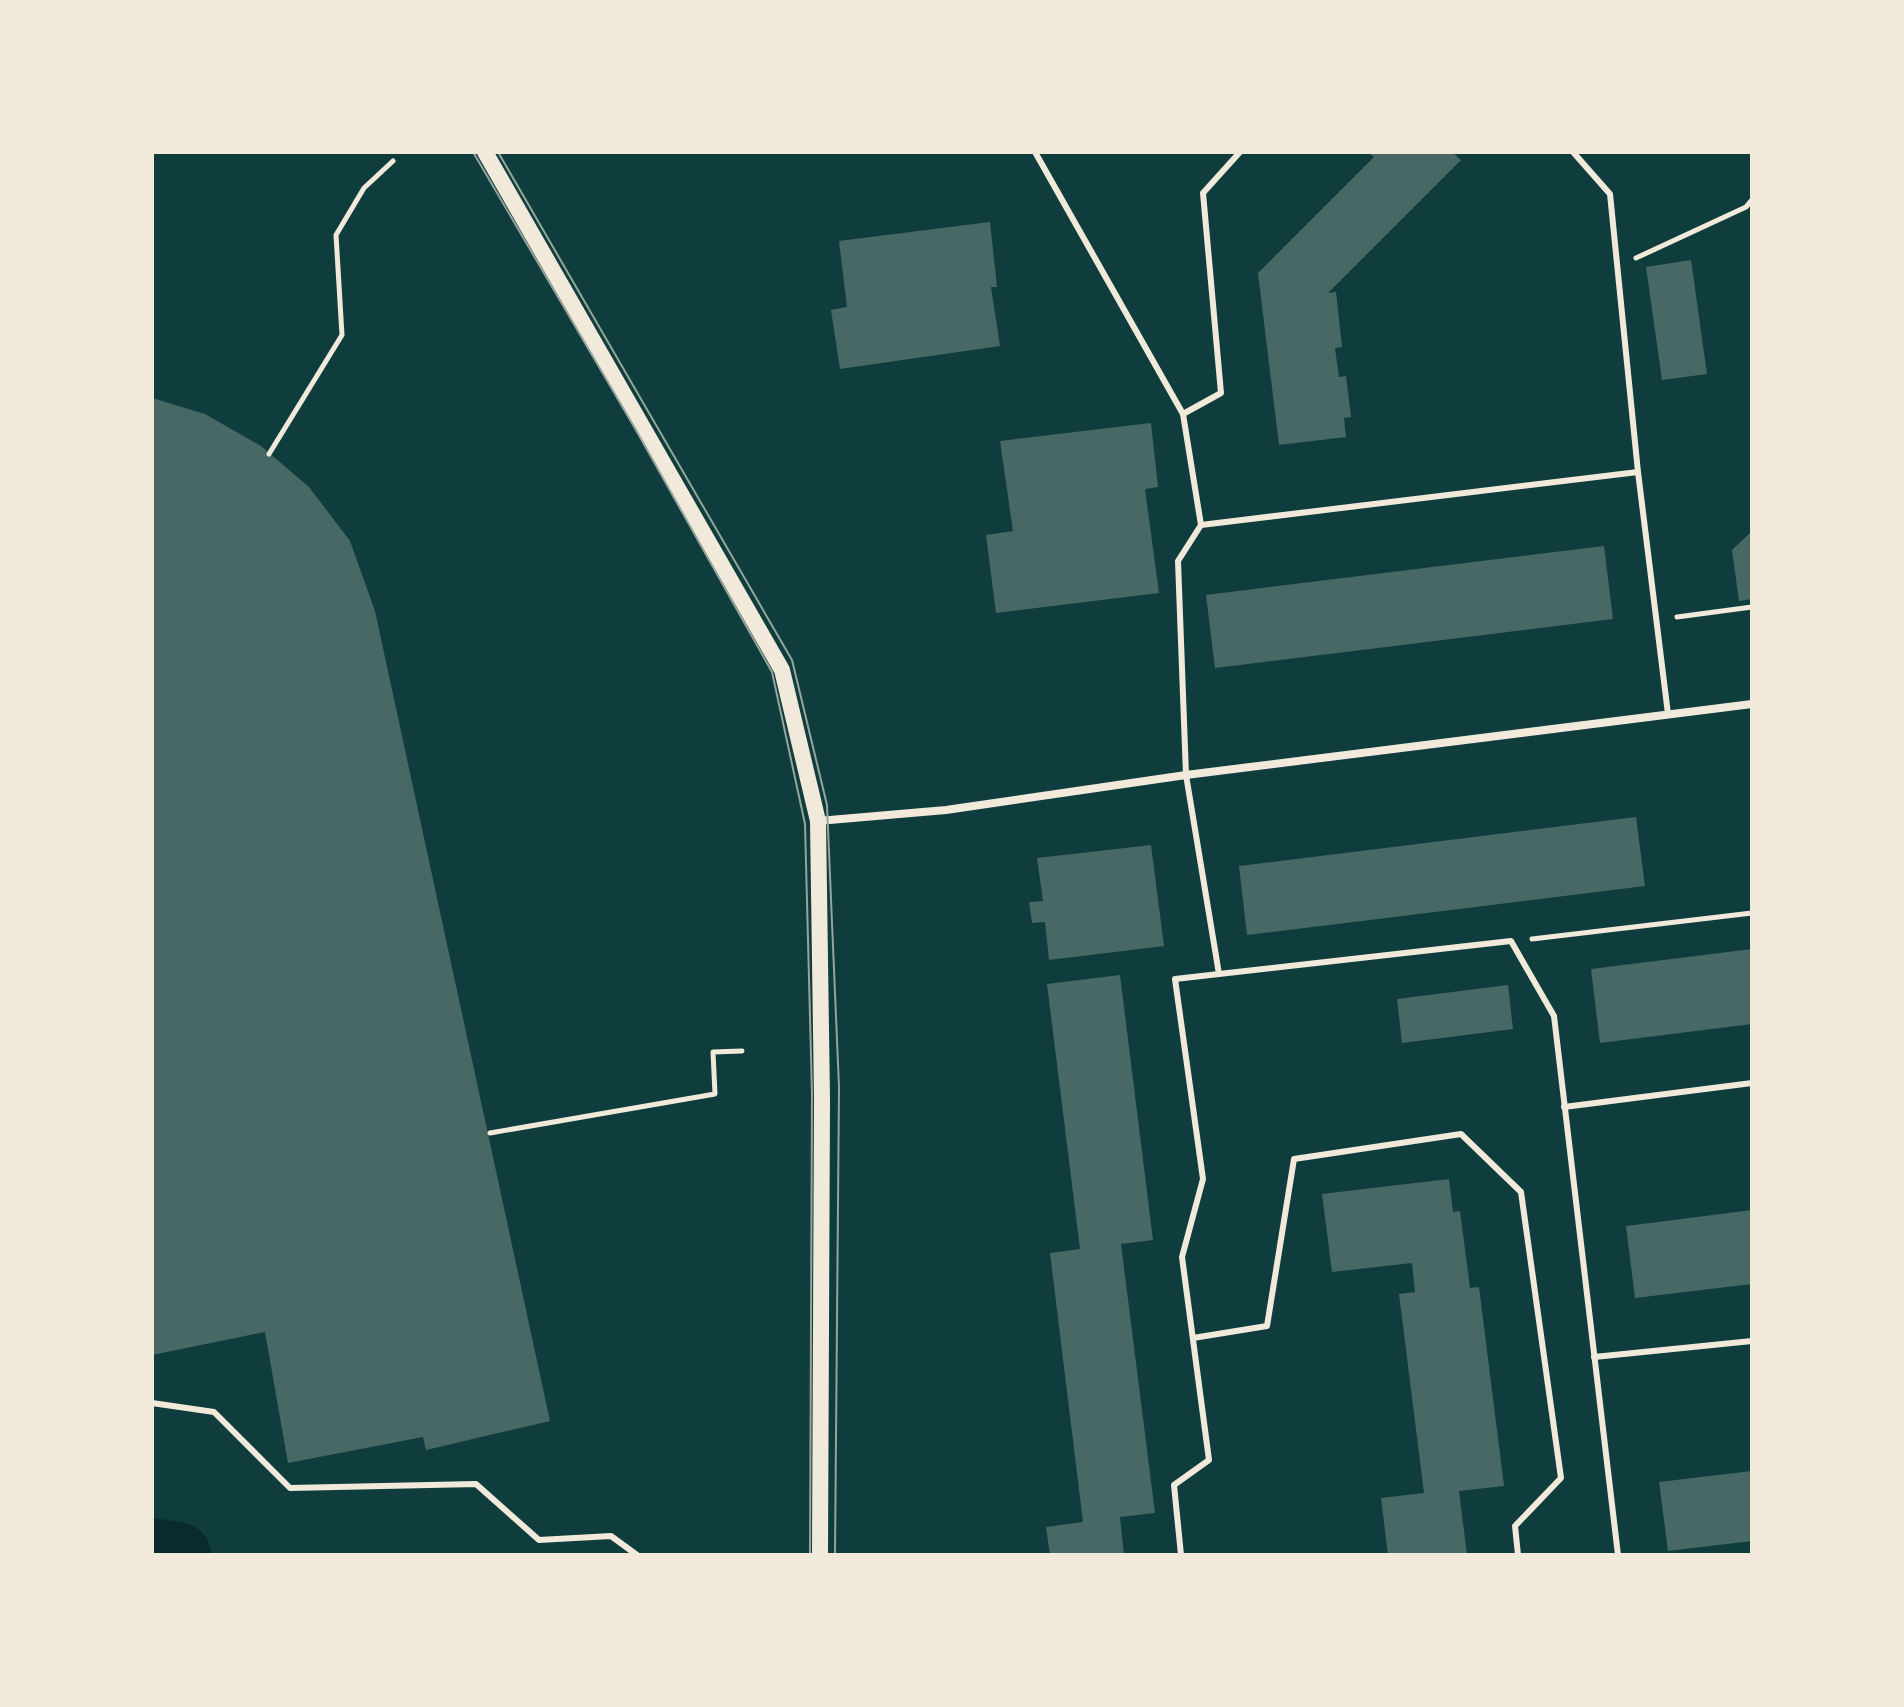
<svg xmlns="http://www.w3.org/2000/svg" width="1904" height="1707" font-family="'IBM Plex Sans',sans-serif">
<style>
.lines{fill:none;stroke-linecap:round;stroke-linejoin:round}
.river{stroke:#0a2a2b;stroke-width:66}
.building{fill:#486865}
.path{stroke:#f1e9da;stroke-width:5}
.service{stroke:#f1e9da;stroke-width:6}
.minor{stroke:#f1e9da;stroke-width:8}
.secondary{stroke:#f1e9da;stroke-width:16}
.tram{stroke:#97a49c;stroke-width:2}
</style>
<rect width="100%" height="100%" fill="#0f3d3e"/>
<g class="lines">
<!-- river -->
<path class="river" d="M152,1551L178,1555"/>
</g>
<!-- building -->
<g class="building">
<path d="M1368,152H1452L1461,160L1328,293L1336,292L1342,347L1335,348L1339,377L1346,376L1351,417L1344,418L1346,437L1279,445L1258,273L1374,157Z"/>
<path d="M990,222L997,287H991L1000,346L840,369L831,310L847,307L839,241Z"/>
<path d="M1691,260L1707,374L1662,380L1646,267Z"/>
<path d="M152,398L205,414L261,446L309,487L350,541L375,611L550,1421L426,1450L423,1437L288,1463L265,1332L152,1355Z"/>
<path d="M1151,423L1158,487L1145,489L1159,593L996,613L986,535L1013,531L1000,441Z"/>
<path d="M1752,531V599L1739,601L1732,550Z"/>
<path d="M1604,546L1613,619L1215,668L1206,595Z"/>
<path d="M1636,817L1645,886L1247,935L1239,866Z"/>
<path d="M1151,845L1164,946L1049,960L1045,922L1032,923L1029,902L1043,901L1037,858Z"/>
<path d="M1752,949V1024L1600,1043L1591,969Z"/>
<path d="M1120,975L1153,1240L1121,1244L1155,1513L1120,1517L1124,1555H1050L1046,1527L1083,1522L1050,1253L1080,1249L1047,984Z"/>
<path d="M1508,985L1513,1029L1402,1043L1397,999Z"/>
<path d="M1449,1179L1453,1212L1460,1211L1470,1288L1479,1287L1504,1486L1459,1491L1467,1555H1388L1381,1498L1424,1493L1399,1294L1415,1292L1412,1263L1332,1272L1322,1194Z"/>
<path d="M1752,1210V1284L1635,1298L1626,1226Z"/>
<path d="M1752,1471V1541L1668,1551L1659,1482Z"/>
</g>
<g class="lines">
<!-- path -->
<g class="path">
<path d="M1636,258L1746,207L1752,200"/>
<path d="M269,454L342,335L336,235L364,188L393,161"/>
<path d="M1677,617L1752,607"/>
<path d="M1532,939L1752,913"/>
<path d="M490,1133L715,1094L713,1052L742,1051"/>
</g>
<!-- service -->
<g class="service">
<path d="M1035,152L1183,414"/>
<path d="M1240,152L1203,193L1221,393L1183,414L1201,525L1178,561L1186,775L1219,974L1511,941L1554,1016L1618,1555"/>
<path d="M1573,152L1610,194L1638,472L1668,714"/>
<path d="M1201,525L1638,472"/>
<path d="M1564,1107L1752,1083"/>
<path d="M1193,1338L1267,1326L1294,1159L1461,1134L1521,1192L1561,1478L1515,1526L1518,1555"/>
<path d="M1594,1357L1752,1341"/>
<path d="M152,1403L214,1412L290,1488L476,1484L539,1540L611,1536L637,1555"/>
<path d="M1181,1555L1174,1485L1209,1460L1182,1257L1203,1179L1175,979L1219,974"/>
</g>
<!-- minor -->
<path class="minor" d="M818,821L946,810L1186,775L1752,704"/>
<!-- secondary -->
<path class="secondary" d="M485,152L782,670L818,821L822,1099L820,1555"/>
<!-- tram -->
<g class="tram">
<path d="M473,152L636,430L772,672L805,824L812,1094L810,1555"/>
<path d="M498,152L792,660L827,805L839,1087L835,1555"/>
</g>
</g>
<!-- border -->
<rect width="1904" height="1707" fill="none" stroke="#f1e9da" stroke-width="308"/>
</svg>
